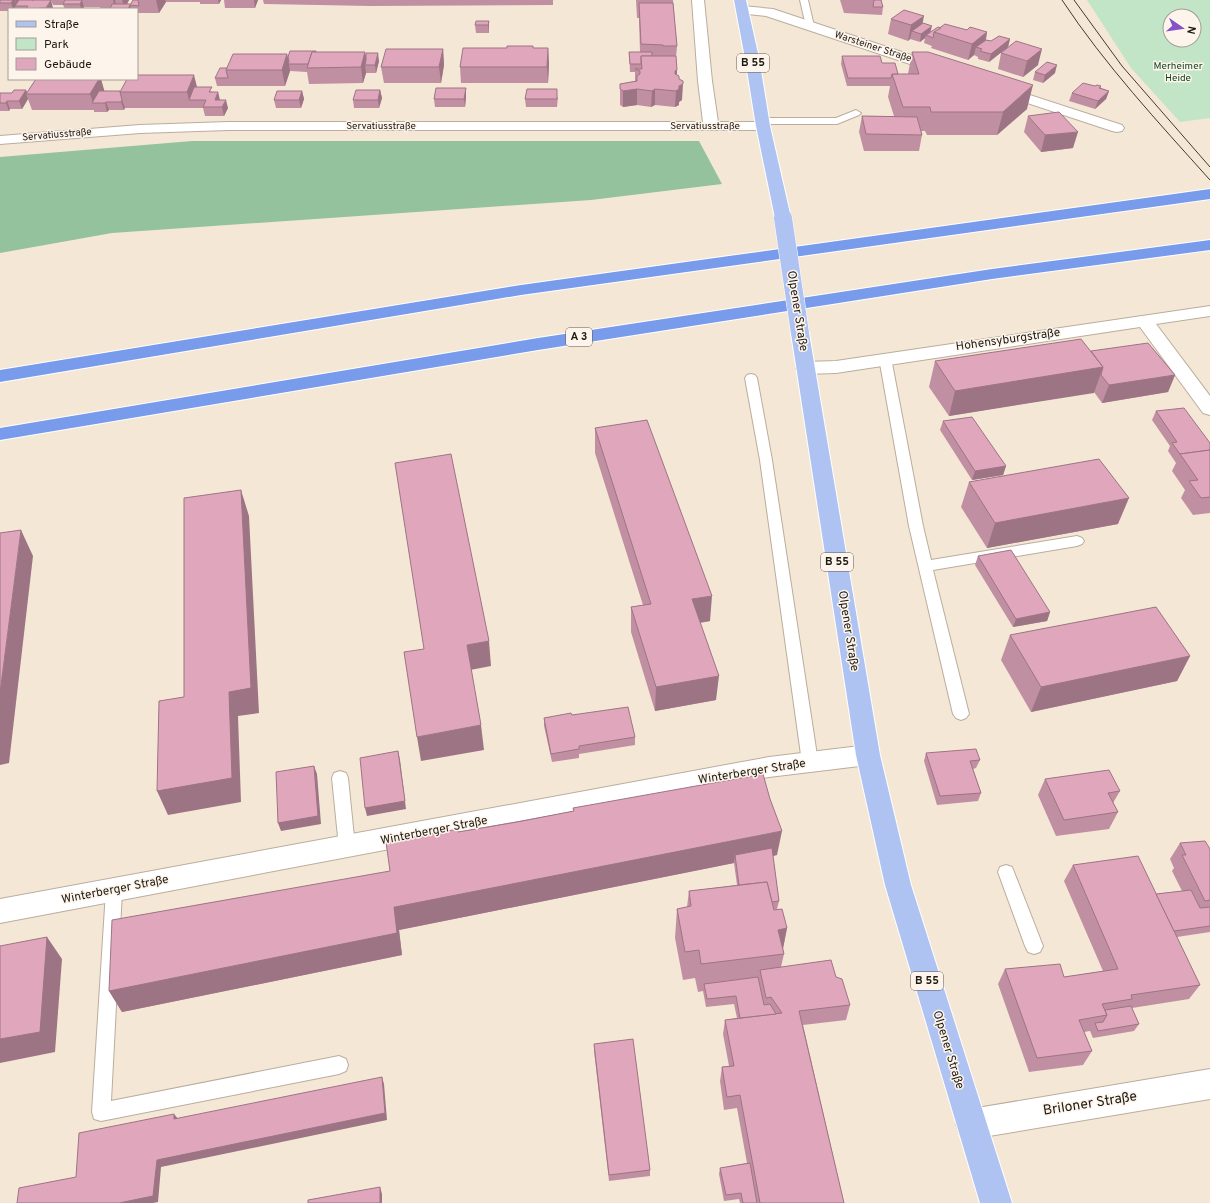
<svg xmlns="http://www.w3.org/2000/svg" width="1210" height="1203" font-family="Overpass,sans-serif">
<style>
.green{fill:#c2e5c7;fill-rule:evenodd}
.forest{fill:#93c29c}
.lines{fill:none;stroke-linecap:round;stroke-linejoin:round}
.lane-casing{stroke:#baad9d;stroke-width:2}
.street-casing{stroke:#baad9d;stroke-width:2}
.primary-casing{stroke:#fff;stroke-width:2}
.highway-casing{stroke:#fff;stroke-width:2}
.lane{fill:#fff;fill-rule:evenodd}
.street{fill:#fff;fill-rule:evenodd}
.primary{fill:#afc3f3;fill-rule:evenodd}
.highway{fill:#799beb;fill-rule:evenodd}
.tram{stroke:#403a32;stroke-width:1}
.primary-bridge-casing{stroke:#fff;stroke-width:19;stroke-linecap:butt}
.primary-bridge{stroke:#afc3f3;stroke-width:18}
.wall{fill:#c18fa2}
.shaded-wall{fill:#9d7484}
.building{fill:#e0a6bc;stroke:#9d7484}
.labels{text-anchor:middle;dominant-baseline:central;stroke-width:3;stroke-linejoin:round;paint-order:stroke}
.far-street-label{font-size:10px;fill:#1e1913;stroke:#fdf5eb}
.far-park-label{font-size:10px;fill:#073e1a;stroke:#fdf5eb}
.shield{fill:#fdf5eb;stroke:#615b54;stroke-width:1}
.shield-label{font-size:11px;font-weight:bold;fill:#1e1913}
.street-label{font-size:12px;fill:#1e1913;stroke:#fdf5eb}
.near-street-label{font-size:14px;fill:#1e1913;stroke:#fdf5eb}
</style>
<rect width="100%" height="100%" fill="#f5e7d6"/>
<!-- green -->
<path class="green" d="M1087,0H1210V118L1180,122L1131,68ZM1170,16H1194V40H1170Z"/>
<!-- forest -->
<path class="forest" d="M192,141H699L722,184L591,200L112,233L0,253V157Z"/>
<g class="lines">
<!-- lane casing -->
<g class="lane-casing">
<g id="lane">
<path d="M800,0H808L814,26L813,28L810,29L806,26Z"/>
<path d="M856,110L861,113L859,115L837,124H762L757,121L762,118H836Z"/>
<path d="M885,354L889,355L891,358L923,526L931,560L1077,536L1082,538L1084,541L1082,544L1077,546L933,570L969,714L966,718L961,720L956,718L953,714L909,526L879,358L881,355Z"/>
<path d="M751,374L755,375L757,378L772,460L818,762L816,767L810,768L804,767L802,762L760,460L745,378L747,375Z"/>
<path d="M340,771L346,773L348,778L355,847L353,852L347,854L341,852L339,847L332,778L334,773Z"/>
<path d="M1006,865L1012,867L1014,872L1043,946L1040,952L1034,954L1028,952L1025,946L998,872L1000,867Z"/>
<path d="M114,883L120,886L122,891L111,1101L339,1056L346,1059L348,1065L346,1071L339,1074L101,1121L94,1119L92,1112L106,891L108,886Z"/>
</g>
</g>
<!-- street casing -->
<g class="street-casing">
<g id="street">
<path d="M692,0H704L712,81L718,122H763L768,123L770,126L768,129L763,130H228L140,133L0,144V136L140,125L228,122H703L698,81Z"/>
<path d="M743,6L773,9L944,66L946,69L944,72L939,73L934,72L766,16L738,13L737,10L738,7Z"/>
<path d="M1002,86L1122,125L1124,128L1122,131L1117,132L1112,131L997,93L995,90L997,87Z"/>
<path d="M1210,306V316L1156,324L1210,396V415L1203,413L1140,327L836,373L805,374L798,372L796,368L798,364L805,362L836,361Z"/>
<path d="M868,745L877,748L880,755L877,762L868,765L769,777L0,923V899L769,757Z"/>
<path d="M1210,1069V1099L971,1139L960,1135L956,1124L960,1113L971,1109Z"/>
</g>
</g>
<!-- primary casing -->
<g class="primary-casing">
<g id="primary">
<path d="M734,0H746L759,58L770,126L791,218L789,221L783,223L777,221L775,218L756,126L745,58Z"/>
<path d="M800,328L806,329L809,333L880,755L911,885L1012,1203H980L885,885L856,755L791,333L794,329Z"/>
</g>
</g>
<!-- highway casing -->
<g class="highway-casing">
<g id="highway">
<path d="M1210,189V199L521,295L0,382V370L521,285Z"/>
<path d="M1210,240V250L992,279L538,350L0,440V428L538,338L992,269Z"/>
</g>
</g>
<!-- lane -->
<use href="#lane" class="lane"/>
<!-- street -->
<use href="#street" class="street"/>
<!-- primary -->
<use href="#primary" class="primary"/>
<!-- highway -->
<use href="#highway" class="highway"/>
<!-- tram -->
<g class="tram">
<path d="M1062,0C1105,65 1158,122 1210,180"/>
<path d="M1074,0L1122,66L1210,167"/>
</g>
<!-- primary-bridge casing -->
<g class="primary-bridge-casing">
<path id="primary-bridge" d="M783,218L800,333"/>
</g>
<!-- primary-bridge -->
<use href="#primary-bridge" class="primary-bridge"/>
</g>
<!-- wall -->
<g class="wall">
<path d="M0,0H34L53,8V9H16L15,8V9H9V11H0Z"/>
<path d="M51,0H129L127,4H131L133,0H221L219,4H200V2H166L159,13H137V9H101L100,7H84V9H65L63,5H53Z"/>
<path d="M224,0H258L255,8H225Z"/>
<path d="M263,0H553V5L371,6L264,4Z"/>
<path d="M636,0H673L677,46L676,58L677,75L679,79L682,100L679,102V105L675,107L655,105L651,107L637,105L623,107L620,105V84L635,81V72H630L629,52H640L639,18H637Z"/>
<path d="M840,0H881L883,7L882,15L844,13Z"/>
<path d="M891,19L923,23L931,32L941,28L967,30L987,32L986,40L991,41L1010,39L1008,47L989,62L978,59V57L974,55L968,60L931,48L932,46L924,43L925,38L920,42L910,39L908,41L888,34Z"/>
<path d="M489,21V33H476L475,25Z"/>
<path d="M533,48H548L549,64L548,83H461L460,67Z"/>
<path d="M443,49L444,65L441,83H384L381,67Z"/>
<path d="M316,52L365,54L379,61L376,73H366L363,83L309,84L307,72L290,71L285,86H217L215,78L227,68L287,54L288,57Z"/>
<path d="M912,52L1027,109L997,135H927L925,131H921L922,135L919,151H864L859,132L862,116H894L888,97L890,86H847L841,64L842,56L882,63L898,74H908Z"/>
<path d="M1001,53L1038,65L1023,77L998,69Z"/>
<path d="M1035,72L1055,73L1043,83L1033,80Z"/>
<path d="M36,79H101L104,91H120L197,87L213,92H218L219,100L228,108L224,116H205L203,108H125L124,110H109L107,112H94V110H32L28,99L22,109H10L9,111H0V93H27Z"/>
<path d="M1095,86H1101V88L1109,91L1106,99L1095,109L1069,101L1072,93Z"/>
<path d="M466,88V97L465,107H435L434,99Z"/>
<path d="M380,90L382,98L379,108H354L353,100Z"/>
<path d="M302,91L304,99L301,108H276L274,100Z"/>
<path d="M558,97L557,107H526L525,99Z"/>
<path d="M1028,116L1073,148L1041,152L1024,132Z"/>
<path d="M1091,351L1175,375L1168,392L1102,403L1094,392L949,416L929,387L935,361Z"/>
<path d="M1156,411L1210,443V513L1193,515L1181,498L1185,490L1172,471L1176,463L1168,451L1170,446L1152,420Z"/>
<path d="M943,421L1006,466L1003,475L972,480L940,430Z"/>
<path d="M595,428L710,621L700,623L716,700L655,711L631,632V607L643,605L595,453Z"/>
<path d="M969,482L1118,524L987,548L961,507Z"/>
<path d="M978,556L1050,612L1047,621L1013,627L975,565Z"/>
<path d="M1010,635L1190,656L1177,681L1031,712L1001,660Z"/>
<path d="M572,715L635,737V745L579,754V758L552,762L544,726V718Z"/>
<path d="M926,753L980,760L976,768L973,769L981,793L978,801L937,805L924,761Z"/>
<path d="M1045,779L1120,791L1113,803L1118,812L1109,829L1056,836L1038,795Z"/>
<path d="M573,808L777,855L773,856L779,901L777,909L774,910L787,928L783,948L784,954L781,967L836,977L850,1005L846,1020L803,1025L844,1203H740L739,1199L724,1201L719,1174L720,1168L747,1163L737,1108L724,1110L720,1081L722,1067L729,1066L723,1034L725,1020L737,1018L734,1004L706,1007L703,991L698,992L695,978L683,980L675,938L677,909L687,907L689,891L737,885L734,863L399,930L402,955L122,1012L109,991L390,871L458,829V832L574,811Z"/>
<path d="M1180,843L1210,849V932L1177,937L1200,985L1189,999L1132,1008L1139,1024L1134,1031L1093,1038L1090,1031L1084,1032L1092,1051L1083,1065L1029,1072L998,984L1005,969L1064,977L1103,971L1064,881L1073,865L1156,894L1182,891L1172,871L1174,868L1170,859Z"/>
<path d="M594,1044L650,1170V1176L609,1181L594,1051Z"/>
</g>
<!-- shaded-wall -->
<g class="shaded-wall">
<path d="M13,0H15L17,6H15V9H13L11,3Z"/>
<path d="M15,0H21L17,6Z"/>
<path d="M51,0L53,8V9H46Z"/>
<path d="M82,0L84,8V9H81L80,4Z"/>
<path d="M113,0H115L117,8L115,9Z"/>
<path d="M122,0H129L125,8Z"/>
<path d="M156,0H165L166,2L159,13Z"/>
<path d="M218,0H221L219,4Z"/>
<path d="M254,0H258L255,8Z"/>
<path d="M130,5L132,9H128Z"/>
<path d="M924,16L921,31H912L910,39L908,41L911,25Z"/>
<path d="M489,21V33L488,25Z"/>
<path d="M932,26L930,34L926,35L925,38L920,42L921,34Z"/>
<path d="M987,32L984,48L982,49L976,47L974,55L968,60L972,44Z"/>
<path d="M1010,39L1008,47L989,62L991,54Z"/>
<path d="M548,48L549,64L548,83L547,67Z"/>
<path d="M443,49L444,65L441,83L439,67Z"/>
<path d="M1042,49L1038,65L1023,77L1027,61Z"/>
<path d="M365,52L367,65H365L366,73L363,83L361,67Z"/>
<path d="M378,53L379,61L376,73L375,65Z"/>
<path d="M287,54L290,71L285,86L282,70Z"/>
<path d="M1057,65L1055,73L1043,83L1045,75Z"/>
<path d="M677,70V86L675,71Z"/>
<path d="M194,75L198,91L189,100L191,108L187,92Z"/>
<path d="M99,79H101L105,93L93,103L90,94Z"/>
<path d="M683,84L682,100L679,102V105L675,107L676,91L679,86Z"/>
<path d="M1033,85L1027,109L997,135L1003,112Z"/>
<path d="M466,88V97L465,107L464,99Z"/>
<path d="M637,89V105L623,107V91Z"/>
<path d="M655,89V105L651,107L652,91Z"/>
<path d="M26,90L28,94H26L28,99L22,109L19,101Z"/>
<path d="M380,90L382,98L379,108L378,100Z"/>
<path d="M302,91L304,99L301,108L299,100Z"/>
<path d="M1109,91L1106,99L1095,109L1098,101Z"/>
<path d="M218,92L220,100H215Z"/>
<path d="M122,100L125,108L124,110L121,102Z"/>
<path d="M226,100L228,108L224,116L222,107Z"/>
<path d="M7,101L10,109L9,111L6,103Z"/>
<path d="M106,102L109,110L107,112L105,103Z"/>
<path d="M1078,132L1073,148L1041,152L1045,135Z"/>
<path d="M1103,367L1094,393L949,416L955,391Z"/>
<path d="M1175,375L1168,392L1102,403L1109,385Z"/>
<path d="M1006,466L1003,475L972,480L975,471Z"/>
<path d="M241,490L249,516L259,713L238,716L241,802L168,815L157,791L229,692Z"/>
<path d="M1129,498L1118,524L987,548L995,523Z"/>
<path d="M21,530L33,556L9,763L0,765V693Z"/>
<path d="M712,596L710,621L690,624L692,599Z"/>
<path d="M1050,612L1047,621L1013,627L1016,619Z"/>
<path d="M489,641L491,666L470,670L467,645Z"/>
<path d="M1190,656L1177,681L1031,712L1041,687Z"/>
<path d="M719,676L716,700L655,711L656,687Z"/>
<path d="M481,725L484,750L421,761L417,737Z"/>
<path d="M398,751L400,760L406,809L367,816L365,808Z"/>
<path d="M314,766L317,774L321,824L281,831L278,823Z"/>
<path d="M782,831L777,855L736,863L735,855L734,863L399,930L402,955L122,1012L109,991L394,907Z"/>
<path d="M787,928L782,954L778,930Z"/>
<path d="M47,937L62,959L55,1052L0,1063V1039Z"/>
<path d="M382,1077L384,1084L387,1120L161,1167L158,1202L153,1203H119L157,1160Z"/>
<path d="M174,1114L179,1120L174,1119Z"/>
<path d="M380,1187L382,1194V1203H380Z"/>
</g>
<!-- building -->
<g class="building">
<path d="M0,0H13L11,3H0Z"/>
<path d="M19,0H33H32H51L46,8L26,9L28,6H15Z"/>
<path d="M65,0H82L80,4H63Z"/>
<path d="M133,0H138L139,6L130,5L128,9H110L112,4H131Z"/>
<path d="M874,0H881L883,7H873Z"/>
<path d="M639,3H673L677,46H663V45L641,44Z"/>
<path d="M904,10L924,16L911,25L891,19Z"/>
<path d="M476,21H489L488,25H475Z"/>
<path d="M923,23L932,26L921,34L912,31Z"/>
<path d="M945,24L967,30L970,27L987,32L972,44L934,32Z"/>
<path d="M938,27L941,28L934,32L933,38L926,35Z"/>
<path d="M999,36L1010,39L991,54L980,51L982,49L976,47L986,40L991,41Z"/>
<path d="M1016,41L1042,49L1027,61L1001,53Z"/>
<path d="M507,46H533V48H548L547,67H460L463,48H507Z"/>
<path d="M386,49H443L439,67H381Z"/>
<path d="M290,51H316V52H312L308,64H288L289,62L288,57Z"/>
<path d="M312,52H365L361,67L307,68Z"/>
<path d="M629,52H652V56H641V64H630Z"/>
<path d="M912,52H928L1033,85L1003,112H931L930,107H903L892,74H919Z"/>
<path d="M366,53H378L375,65H365L366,60Z"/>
<path d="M233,54H287L282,70H226Z"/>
<path d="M641,56H676L677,70L675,71V74L679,76V79L683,81V84L679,86V89L676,91L655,89L652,91L637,89L623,91L620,89V84L637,81V76L640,74V71L635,69H642Z"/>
<path d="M842,56H880L882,63H895L898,74H892L891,78H848Z"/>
<path d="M1047,62L1057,65L1045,75L1035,72Z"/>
<path d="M220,68H227L226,70L228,78H215Z"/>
<path d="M137,75H194L187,92H120L127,79H137Z"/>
<path d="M36,79H99L90,94H26Z"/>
<path d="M1083,83L1095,86L1097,85L1101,86L1099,88L1109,91L1098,101L1072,93Z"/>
<path d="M194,87H212L209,92H218L215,100H226L222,107H203L206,100H189Z"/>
<path d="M436,88H466L464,99H434Z"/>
<path d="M527,89H557V99H525Z"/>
<path d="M14,90H26L19,101H7L6,103H0V93H12Z"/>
<path d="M356,90H380L378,100H353Z"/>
<path d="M99,91H120V92L122,100L121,102H106L105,103H92Z"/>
<path d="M277,91H302L299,100H274Z"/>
<path d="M1059,112L1078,132L1045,135L1028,116Z"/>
<path d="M862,116L917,117L922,135L866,134Z"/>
<path d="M1081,339L1103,367L955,391L935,361Z"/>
<path d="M1148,343L1175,375L1109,385L1101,375L1103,367L1091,351Z"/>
<path d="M1184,408L1210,443V450L1180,454L1172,443L1177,442L1156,411Z"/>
<path d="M972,417L1006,466L975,471L943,421Z"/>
<path d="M647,420L712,596L692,599L719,676L656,687L631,607L651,604L595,428Z"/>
<path d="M1210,450V497L1201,498L1189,481L1198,480L1180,454Z"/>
<path d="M451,454L489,641L467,645L481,725L417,737L404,652L424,649L395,463Z"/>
<path d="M1099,459L1129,498L995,523L969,482Z"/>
<path d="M241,490L251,688L229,692L232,778L157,791L159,701L184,697V498Z"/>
<path d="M21,530L0,693V533Z"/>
<path d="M1011,550L1050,612L1016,619L978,556Z"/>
<path d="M1156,607L1190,656L1041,687L1010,635Z"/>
<path d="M628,707L635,737L579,746V749L551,754L544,718L571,713L572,715Z"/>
<path d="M976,749L980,760L970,761L981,793L940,796L926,753Z"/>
<path d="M398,751L405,801L365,808L360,758Z"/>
<path d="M314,766L318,816L278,823L276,772Z"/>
<path d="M1109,770L1120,791L1108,793L1118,812L1064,820L1045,779Z"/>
<path d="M763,774L770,799L782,831L395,907H394L397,933L109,991L112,920L390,871L386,842L458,829V832L517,822L574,811L573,808Z"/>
<path d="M1205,841L1210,849V900L1205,901L1182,855H1186L1180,843Z"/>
<path d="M772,848L779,901L772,902L767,882L739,885L735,855Z"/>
<path d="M1138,856L1200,985L1131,995L1132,999L1102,1004L1107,1015L1079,1020L1092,1051L1037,1058L1005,969L1060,964L1064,977L1118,969L1073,865Z"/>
<path d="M767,882L774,910L782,909L787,928L778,930L784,954L701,964L699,950L685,952L677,909L691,906L689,891Z"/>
<path d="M1191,890L1200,908L1210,907V926L1174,931L1156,894Z"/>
<path d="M47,937L40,1032L0,1039V946Z"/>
<path d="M831,960L836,977L842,979L850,1005L799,1011L844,1203H760L740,1095L727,1097L722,1067L734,1066L725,1020L782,1013L771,997L766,998L760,970Z"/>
<path d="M758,977L764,1005L770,1004L776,1014L740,1018L736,996L707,999L704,984Z"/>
<path d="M1131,1006L1139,1024L1098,1031L1095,1023L1103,1022L1107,1015L1105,1010Z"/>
<path d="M633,1039L650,1170L609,1175L594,1044Z"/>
<path d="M382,1077L385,1113L157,1160L153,1196L119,1203H17L19,1188L76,1177L79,1133L174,1114V1119Z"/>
<path d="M750,1163L757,1203H743L741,1193L726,1195L720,1168Z"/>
<path d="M380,1187V1203H308V1200Z"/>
</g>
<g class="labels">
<!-- far-street labels -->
<g class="far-street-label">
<text transform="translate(873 47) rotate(18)">Warsteiner Straße</text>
<text x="381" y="126">Servatiusstraße</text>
<text x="705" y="126">Servatiusstraße</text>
<text transform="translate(57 135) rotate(-5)">Servatiusstraße</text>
</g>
<!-- far-park labels -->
<g class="far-park-label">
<text x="1178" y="66">Merheimer<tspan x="1178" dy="12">Heide</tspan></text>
</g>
<!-- shield labels -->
<g class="shield">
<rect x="737" y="54" width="32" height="18" rx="3"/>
<rect x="566" y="328" width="26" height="18" rx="3"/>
<rect x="821" y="553" width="32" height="18" rx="3"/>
<rect x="911" y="972" width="32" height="18" rx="3"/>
</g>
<g class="shield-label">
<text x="753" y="63">B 55</text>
<text x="579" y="337">A 3</text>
<text x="837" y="562">B 55</text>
<text x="927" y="981">B 55</text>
</g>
<!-- street labels -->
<g class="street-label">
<text transform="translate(797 311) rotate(81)">Olpener Straße</text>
<text transform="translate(1008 340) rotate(-8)">Hohensyburgstraße</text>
<text transform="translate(848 631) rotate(81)">Olpener Straße</text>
<text transform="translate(752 772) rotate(-9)">Winterberger Straße</text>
<text transform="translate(434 831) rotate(-11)">Winterberger Straße</text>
<text transform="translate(115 890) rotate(-11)">Winterberger Straße</text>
<text transform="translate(948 1050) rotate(73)">Olpener Straße</text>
</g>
<!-- near-street labels -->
<g class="near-street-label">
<text transform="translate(1090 1104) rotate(-9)">Briloner Straße</text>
</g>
</g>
<!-- legend -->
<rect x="8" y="8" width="130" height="72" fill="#fdf5eb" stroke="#a49d95"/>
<rect x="16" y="21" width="20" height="6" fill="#afc3f3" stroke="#a49d95"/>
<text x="44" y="28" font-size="12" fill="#1e1913">Straße</text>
<rect x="16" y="38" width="20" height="12" fill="#c2e5c7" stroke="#a49d95"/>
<text x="44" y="48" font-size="12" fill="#1e1913">Park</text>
<rect x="16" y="58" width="20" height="12" fill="#e0a6bc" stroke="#a49d95"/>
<text x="44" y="68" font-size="12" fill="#1e1913">Gebäude</text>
<!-- north arrow -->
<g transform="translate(1182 28) rotate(103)"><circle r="19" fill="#fdf5eb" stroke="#a49d95"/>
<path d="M0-3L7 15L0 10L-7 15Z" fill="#8650c7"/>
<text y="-6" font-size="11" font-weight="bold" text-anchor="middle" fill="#1e1913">N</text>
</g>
</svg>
